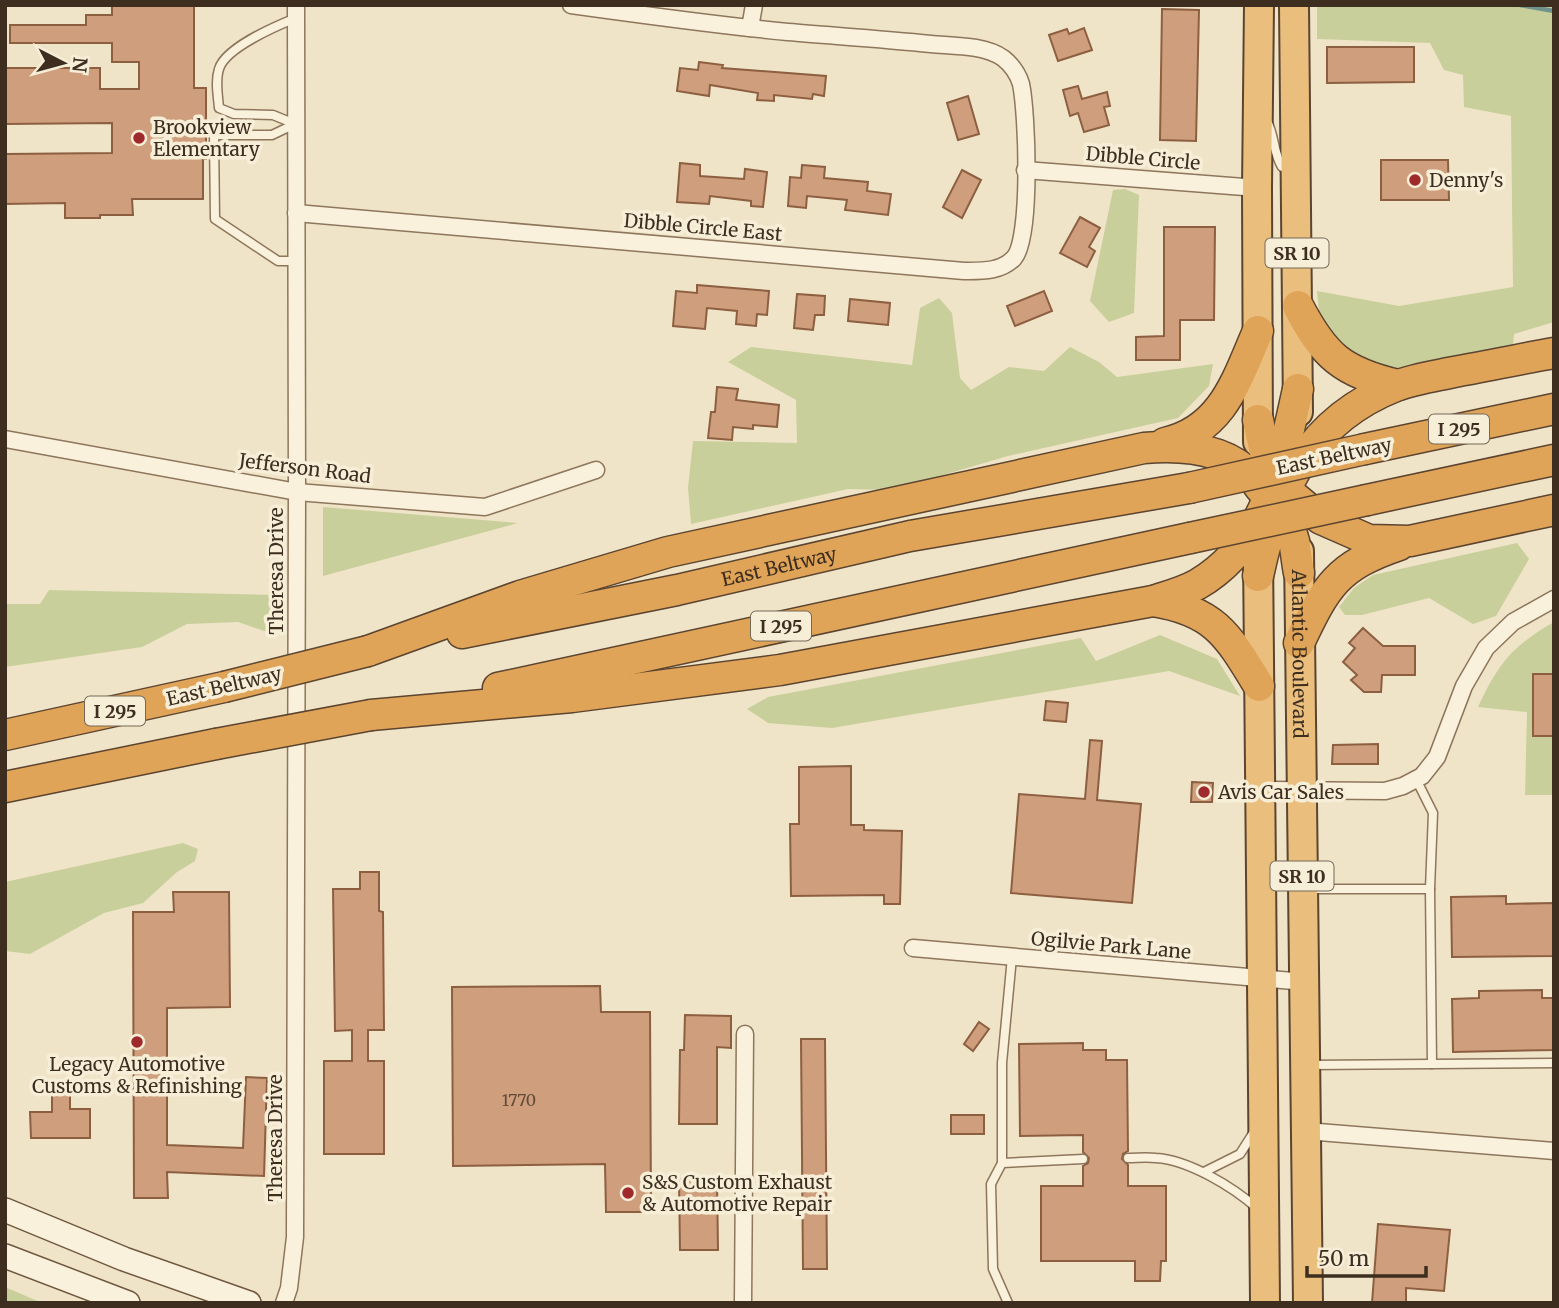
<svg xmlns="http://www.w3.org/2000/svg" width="1559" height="1308" font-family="Merriweather,serif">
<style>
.green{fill:#c9cf9b}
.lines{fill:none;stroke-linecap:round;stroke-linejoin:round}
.stream{stroke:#6f938a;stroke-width:4.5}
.building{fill:#cf9f7d;stroke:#8d5f41;stroke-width:2}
.service-casing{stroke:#8d765c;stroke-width:11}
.minor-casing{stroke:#8d765c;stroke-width:19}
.secondary-casing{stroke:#6f573f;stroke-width:26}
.trunk-casing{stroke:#5b4430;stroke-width:32}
.motorway-casing{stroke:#5b4430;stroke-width:33}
.service{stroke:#faf1dc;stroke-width:8}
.minor{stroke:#faf1dc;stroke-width:16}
.secondary{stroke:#faf1dc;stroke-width:23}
.trunk{stroke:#eabe7c;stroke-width:28}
.motorway{stroke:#e0a458;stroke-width:30}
.motorway-bridge-casing{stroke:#5b4430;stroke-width:33;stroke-linecap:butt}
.motorway-bridge{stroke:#e0a458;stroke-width:30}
.poi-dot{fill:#9e2a2b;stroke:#f7eed8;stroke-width:2.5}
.labels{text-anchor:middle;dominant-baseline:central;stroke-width:7;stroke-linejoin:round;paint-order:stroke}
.number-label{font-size:16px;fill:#624a37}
.shield{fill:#f7eed8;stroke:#756857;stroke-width:2}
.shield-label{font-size:18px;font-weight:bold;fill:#3d2e20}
.poi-label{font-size:19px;fill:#3d2e20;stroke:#f7eed8;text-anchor:start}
.street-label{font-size:19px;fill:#3d2e20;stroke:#f7eed8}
</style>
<rect width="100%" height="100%" fill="#f0e4c8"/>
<!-- green -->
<g class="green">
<path d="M1317,5H1554V322L1514,334L1513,345L1391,373L1346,357L1323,322L1319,312L1317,291L1399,306L1513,287L1511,116L1464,107L1463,75L1444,70L1430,43L1317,39Z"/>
<path d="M1125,189L1139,195L1134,313L1109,322L1090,301L1113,190Z"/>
<path d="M939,298L952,313L960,378L971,390L1009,367L1044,371L1070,347L1099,362L1117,377L1213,364L1209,386L1178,418L1008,456L892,490L848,489L691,524L688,488L693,441L797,443L796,400L728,362L751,347L912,365L920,308Z"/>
<path d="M323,507L518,523L323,576Z"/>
<path d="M1517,543L1529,559L1496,616L1473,624L1429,598L1362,615H1345L1339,607L1354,588L1373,575Z"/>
<path d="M49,590L278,595V627L273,634L238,622L187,624L142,647L5,667V604H40Z"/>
<path d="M1554,622V795H1525L1527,712L1478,707C1498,664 1512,646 1554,622Z"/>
<path d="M1160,635L1217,659L1240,696L1169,671L832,728L768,723L747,709L768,697L1081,638L1096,661Z"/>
<path d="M183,843L198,849L195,861L177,872L143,903L104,913L30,954L5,951V882Z"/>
<path d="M5,1287L42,1303H5Z"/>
</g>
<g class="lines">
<!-- stream -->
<path class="stream" d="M1520,5L1554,11"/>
</g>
<!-- building -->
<g class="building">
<path d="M112,5H194V88H206V159H203V199H132L133,215H100V218H65V203L5,204V154L112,153V123L5,124V68H100V89H139V62H112V43H10V25H86V15H112Z"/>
<path d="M1162,9L1199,10L1196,141L1160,140Z"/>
<path d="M1084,28L1092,50L1058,61L1049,35L1067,29L1069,34Z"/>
<path d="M1327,47H1414V82L1327,83Z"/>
<path d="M699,62L723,65L722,68L826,76L824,96L813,94L812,99L774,95V101L757,100L758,93L710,85L709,96L677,91L680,68L698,70Z"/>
<path d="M1078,86L1082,99L1107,92L1110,106L1104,107L1109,125L1084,132L1078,113L1070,116L1063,90Z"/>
<path d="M968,96L979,134L958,140L947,103Z"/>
<path d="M1381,160H1448L1449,200H1381Z"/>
<path d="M680,163L700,165V176L744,179L745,169L767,172L763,207L751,206V201L710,196L709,204L677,202Z"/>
<path d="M802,165L825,167L824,178L868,182L867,191L891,194L888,215L845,210L847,200L807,196L806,208L788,206L790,177L801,178Z"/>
<path d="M962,170L981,180L962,218L943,207Z"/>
<path d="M1080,217L1100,228L1089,247L1095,251L1087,267L1060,253Z"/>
<path d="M1164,227H1215L1214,320H1180V360H1136V337L1164,336Z"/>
<path d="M697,285L769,291L767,315L757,314L756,326L736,324L737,311L707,308L705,329L673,326L676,291L697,293Z"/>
<path d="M1044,291L1052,311L1015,326L1007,306Z"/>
<path d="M797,294L825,296L824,315H815L813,330L794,328Z"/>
<path d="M850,299L890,303L888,325L848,321Z"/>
<path d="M717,387L738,389L736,400L779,405L777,427L753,425V429L733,427L732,440L708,438L711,412H715Z"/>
<path d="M1363,628L1383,646H1415V675H1382L1381,692H1364L1351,680L1357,675L1343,662L1355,648L1349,643Z"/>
<rect x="1533" y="674" width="21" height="62"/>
<path d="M1046,701L1068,703L1066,722L1044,720Z"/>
<path d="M1090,740L1102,741L1097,800L1141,804L1132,903L1011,893L1019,794L1085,799Z"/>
<path d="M1378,744V764H1332L1333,745Z"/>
<path d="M851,766V825H864V830L902,831L900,904H884V895L791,896L790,824H799V767Z"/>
<path d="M1192,782L1213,783L1212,802H1191Z"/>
<path d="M360,872H379V911L383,912L384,1030H368V1061H384V1154H324V1061H352V1030L335,1031L333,889H360Z"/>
<path d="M173,892H229L230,1007L167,1008V1145L243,1148L246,1077L267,1078L264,1176L167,1172L168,1198H134L133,912H174Z"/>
<path d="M1506,896V904L1554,903V956L1452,957L1451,897Z"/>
<path d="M600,986L601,1012H650L651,1212H606L605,1164L453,1166L452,987Z"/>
<path d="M1542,990V998H1554V1050L1453,1052L1452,999L1479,998V991Z"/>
<path d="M685,1015L731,1016V1048L717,1047V1124H679L680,1050H684Z"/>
<path d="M979,1022L989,1029L973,1051L964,1044Z"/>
<path d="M801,1039H825L827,1269H803Z"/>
<path d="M1083,1043V1050H1106V1060H1127L1128,1151L1123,1154L1122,1159L1128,1165V1186H1166V1261H1161L1160,1281H1135V1261H1041V1186H1083V1166L1088,1163L1089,1158L1083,1152V1135L1020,1136L1019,1044Z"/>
<path d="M52,1087H70V1109H90V1138H31L30,1112H52Z"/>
<rect x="951" y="1115" width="33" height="19"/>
<path d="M717,1178L718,1250H680L679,1179Z"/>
<path d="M1378,1224L1450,1230L1444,1291L1406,1288V1303H1372Z"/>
</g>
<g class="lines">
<!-- service casing -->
<g class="service-casing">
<g id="service">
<path d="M1267,121C1275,137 1273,152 1282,167L1293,168"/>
<path d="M295,124L272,135H214L215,219L278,261H297"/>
<path d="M295,124L273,115L234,114L219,108C218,96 215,81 219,69C225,48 276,26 296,18"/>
<path d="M1416,779L1433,813L1430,889L1432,1064"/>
<path d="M1305,889H1430"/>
<path d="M1309,1065L1554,1063"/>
<path d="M1128,1158C1137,1158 1146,1157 1156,1158C1189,1160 1233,1187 1258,1209"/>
<path d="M1002,1163L1083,1159"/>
<path d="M1204,1172L1240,1154L1254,1132"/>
<path d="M1008,1303L993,1269L991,1184L1002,1163V1063L1012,957"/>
</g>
</g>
<!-- minor casing -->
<g class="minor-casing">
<g id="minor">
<path d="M750,28L754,5"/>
<path d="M1025,170L1257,188"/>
<path d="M296,213L964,271C981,271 1001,272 1014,258C1032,238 1027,112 1021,84C1018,74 1012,65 1003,58C984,45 954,46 931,44C883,39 835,36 788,32C715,25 643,15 571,5"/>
<path d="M5,439L297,492L485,507L596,470"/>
<path d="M1260,790L1385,791L1403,786L1422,776L1437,757L1464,686L1486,648L1513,622L1554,599"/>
<path d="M913,948L1305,982"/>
<path d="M1306,1131L1554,1151"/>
<path d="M284,1303L289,1288L295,1237L297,492L296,5"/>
<path d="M743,1303L745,1034"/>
</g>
</g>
<!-- secondary casing -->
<g class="secondary-casing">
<g id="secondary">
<path d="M5,1210L124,1259L249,1303"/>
<path d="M5,1256L128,1303"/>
</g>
</g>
<!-- trunk casing -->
<g class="trunk-casing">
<g id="trunk">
<path d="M1294,5L1298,412"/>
<path d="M1258,442L1257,188L1259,5"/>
<path id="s1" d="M1299,551C1300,801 1305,1052 1308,1303"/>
<path d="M1258,553L1265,1303"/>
</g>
</g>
<!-- motorway casing -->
<g class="motorway-casing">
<g id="motorway">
<path d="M1298,306C1324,356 1342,372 1398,385"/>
<path d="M1258,420L1268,467L1286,490L1321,519L1369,540L1410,541L1554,510"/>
<path d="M1165,443C1223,430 1237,379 1258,331"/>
<path d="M1365,449L1554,409"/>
<path d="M1367,500L1554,460"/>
<path d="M1258,576C1276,490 1309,420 1396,386C1414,379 1435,376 1454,372C1487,366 1520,359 1554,353"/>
<path d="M1153,601C1215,611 1228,635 1259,686"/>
<path id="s2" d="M462,633L677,590L910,536L1189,488"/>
<path d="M1299,643C1326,586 1337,566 1399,545"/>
<path d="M368,651L520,596L668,552L1144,448C1180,445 1226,448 1252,477C1256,481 1258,486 1262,490C1275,504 1289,521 1294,541C1296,551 1297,563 1299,573"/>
<path d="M498,688L1190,538"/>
<path d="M371,715L572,697L780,670L1153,601C1168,596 1184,592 1198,584C1268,543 1282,461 1298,389"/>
<path d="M5,735L224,687"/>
<path d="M5,787L216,744"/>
</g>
</g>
<!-- service -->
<use href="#service" class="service"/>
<!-- minor -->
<use href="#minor" class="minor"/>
<!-- secondary -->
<use href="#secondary" class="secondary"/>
<!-- trunk -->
<use href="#trunk" class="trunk"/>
<!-- motorway -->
<use href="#motorway" class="motorway"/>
<!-- motorway-bridge casing -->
<g class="motorway-bridge-casing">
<g id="motorway-bridge">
<path d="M1189,488L1365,449"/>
<path d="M1190,538L1367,500"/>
<path d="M224,687L368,651"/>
<path d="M216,744L371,715"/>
</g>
</g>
<!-- motorway-bridge -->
<use href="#motorway-bridge" class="motorway-bridge"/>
</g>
<!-- markers -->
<g class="poi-dot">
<circle cx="139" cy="138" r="7"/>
<circle cx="1415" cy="180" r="7"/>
<circle cx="1204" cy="792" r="7"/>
<circle cx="137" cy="1042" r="7"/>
<circle cx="628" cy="1193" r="7"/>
</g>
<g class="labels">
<!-- number labels -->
<g class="number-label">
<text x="519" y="1100">1770</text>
</g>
<!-- shield labels -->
<g class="shield">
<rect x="1265.5" y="238.5" width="63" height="29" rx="5"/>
<rect x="1429" y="414.5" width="60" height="29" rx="5"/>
<rect x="751" y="611.5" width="60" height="29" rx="5"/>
<rect x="85" y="696.5" width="60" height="29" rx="5"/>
<rect x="1270.5" y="861.5" width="63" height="29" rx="5"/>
</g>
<g class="shield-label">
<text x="1297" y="253">SR 10</text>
<text x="1459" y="429">I 295</text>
<text x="781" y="626">I 295</text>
<text x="115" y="711">I 295</text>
<text x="1302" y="876">SR 10</text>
</g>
<!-- poi labels -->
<g class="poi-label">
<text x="153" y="127">Brookview<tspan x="153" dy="22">Elementary</tspan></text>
<text x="1429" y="180">Denny's</text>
<text x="1218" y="792">Avis Car Sales</text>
<text x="137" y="1064" text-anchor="middle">Legacy Automotive<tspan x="137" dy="22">Customs &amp; Refinishing</tspan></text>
<text x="642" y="1182">S&amp;S Custom Exhaust<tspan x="642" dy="22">&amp; Automotive Repair</tspan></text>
</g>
<!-- street labels -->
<g class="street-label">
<text transform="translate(1143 158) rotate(5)">Dibble Circle</text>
<text transform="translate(703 227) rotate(5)">Dibble Circle East</text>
<text transform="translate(1334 456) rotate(-12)">East Beltway</text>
<text transform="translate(305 468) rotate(7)">Jefferson Road</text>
<text stroke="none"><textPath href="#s2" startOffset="324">East Beltway</textPath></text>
<text transform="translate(276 571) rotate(-90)">Theresa Drive</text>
<text stroke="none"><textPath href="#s1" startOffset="103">Atlantic Boulevard</textPath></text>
<text transform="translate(224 686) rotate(-13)">East Beltway</text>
<text transform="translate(1111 945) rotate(5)">Ogilvie Park Lane</text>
<text transform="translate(275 1138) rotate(-90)">Theresa Drive</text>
</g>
</g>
<!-- border -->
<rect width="1559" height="1308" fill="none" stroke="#3d2e20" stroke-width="14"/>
<!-- north arrow -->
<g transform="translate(63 63) rotate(96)" stroke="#f7eed8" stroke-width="5" paint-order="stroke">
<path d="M0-5L12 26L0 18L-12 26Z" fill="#3d2e20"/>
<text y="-10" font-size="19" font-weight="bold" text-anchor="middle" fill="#3d2e20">N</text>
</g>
<!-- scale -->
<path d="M1307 1266v10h119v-10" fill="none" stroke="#3d2e20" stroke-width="3.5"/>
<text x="1318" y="1266" font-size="21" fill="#3d2e20" stroke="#f7eed8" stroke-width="5" paint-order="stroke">50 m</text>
</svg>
